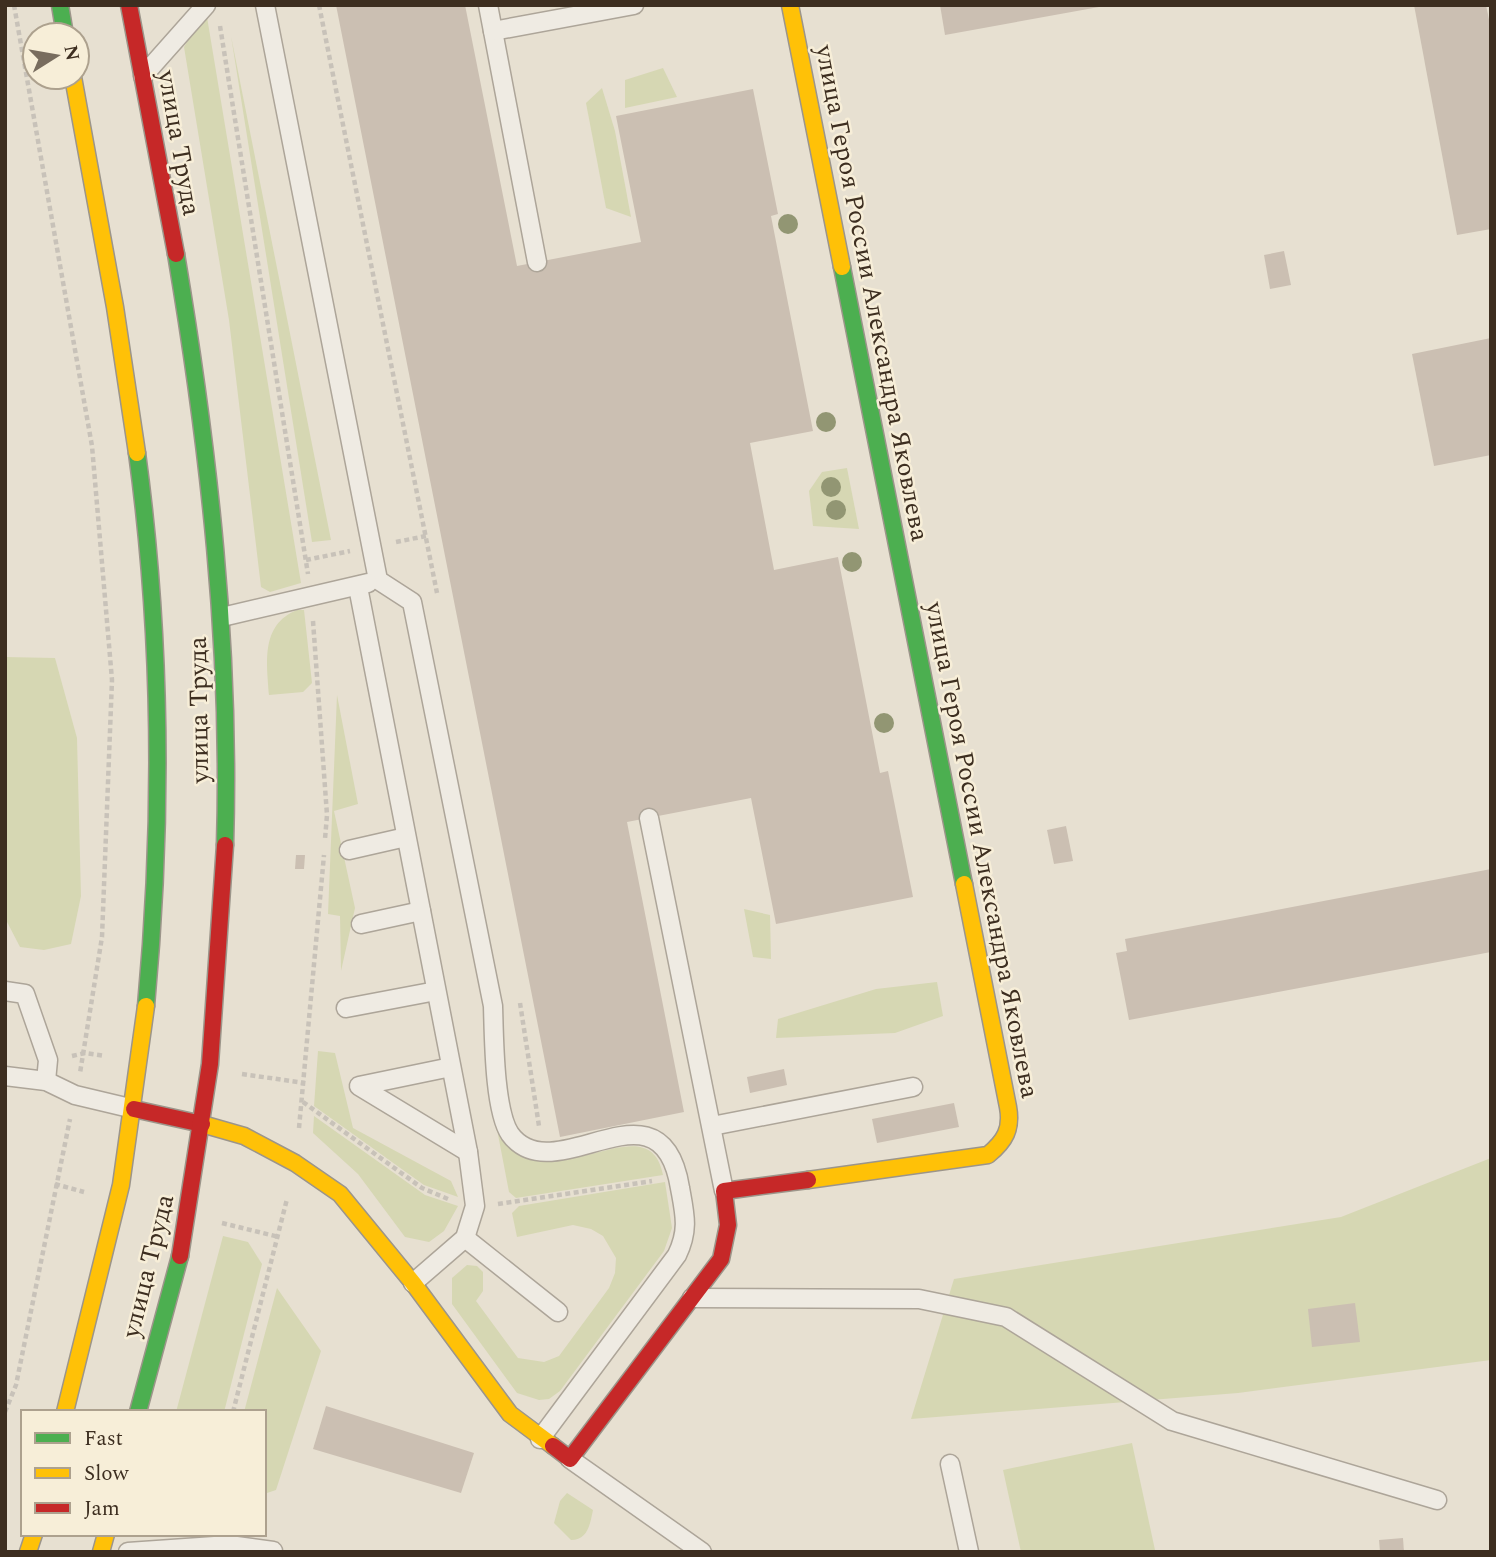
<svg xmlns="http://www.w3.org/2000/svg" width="1496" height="1557" font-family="Spectral,serif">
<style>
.green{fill:#d6d7b3}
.building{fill:#cbbfb2}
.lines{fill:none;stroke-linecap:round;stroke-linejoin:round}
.lane-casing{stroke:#ada599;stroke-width:21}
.fast-casing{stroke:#9c958a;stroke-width:19}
.slow-casing{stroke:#9c958a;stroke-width:19}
.jam-casing{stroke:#9c958a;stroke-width:19}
.path{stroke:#c8c2b9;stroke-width:4.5;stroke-dasharray:5 3.5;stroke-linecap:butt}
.lane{stroke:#efebe3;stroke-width:18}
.fast{stroke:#4caf50;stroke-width:16}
.slow{stroke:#ffc107;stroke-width:16}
.jam{stroke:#c62828;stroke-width:16}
.tree{fill:#929673}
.labels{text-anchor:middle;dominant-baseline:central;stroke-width:5;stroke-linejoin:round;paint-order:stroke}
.street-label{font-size:26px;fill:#3d2e20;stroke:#f7eed8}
</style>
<rect width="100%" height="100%" fill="#e7e0d1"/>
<!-- green -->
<g class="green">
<path d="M207,17L301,583L270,592L261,587L229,320L184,47L194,30Z"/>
<path d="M231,36L331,540L312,542Z"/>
<path d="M663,68L677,97L625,108V80Z"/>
<path d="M602,88L615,131L631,217L606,208L586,103Z"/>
<path d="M847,468L859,529L813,526L809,491L822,472Z"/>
<path d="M297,610H304L312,683L303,692L269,695C267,663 260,625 297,610Z"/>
<path d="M5,657L55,658L77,738L81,896L71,944L44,950L20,947L5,918Z"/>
<path d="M337,695L358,804L334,811L355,908L341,971L340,916L328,914Z"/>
<path d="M744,909L770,915L771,959L753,957Z"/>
<path d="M937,982L943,1016L895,1033L776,1038L778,1019L876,989Z"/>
<path d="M318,1051L335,1053L353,1128L451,1181L458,1197L424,1185L314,1106Z"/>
<path d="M314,1116L425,1195L458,1206L444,1231L429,1242L405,1237L358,1174L313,1133Z"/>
<path d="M496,1124C537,1217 648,1095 663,1175L516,1198L509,1192Z"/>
<path d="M1491,1158V1360L1238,1393L911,1419L954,1279L1341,1217Z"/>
<path d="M665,1182L672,1228L664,1251L560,1391L549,1399L539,1400L517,1393L452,1304V1278L467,1265L477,1266L483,1272V1291L476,1301L518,1358L544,1362L559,1356L609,1288L615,1273L616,1258L603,1236L591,1229L573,1225L517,1237L512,1213L519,1206Z"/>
<path d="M223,1236L248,1242L262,1264L224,1412H176Z"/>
<path d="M277,1288L321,1351L276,1490L264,1494V1412H244Z"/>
<path d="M1132,1443L1155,1550L1021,1552L1003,1470Z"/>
<path d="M567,1493L593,1510C590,1524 588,1540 571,1540L554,1523L560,1501Z"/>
</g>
<!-- building -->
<g class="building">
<path d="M336,5H465L517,266L641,242L616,116L753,89L778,214L771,216L813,431L750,443L774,570L838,557L880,773L888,771L913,897L776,924L751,798L627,822L684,1112L560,1137Z"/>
<path d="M940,5H1099V7L945,35Z"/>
<path d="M1414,5H1486L1491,29V229L1457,235Z"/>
<path d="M1284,251L1291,285L1270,289L1264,255Z"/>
<path d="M1491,338V455L1434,466L1412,354Z"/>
<path d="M1066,826L1073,861L1054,864L1047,830Z"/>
<path d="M296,855H305L304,869H295Z"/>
<path d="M1491,869V952L1129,1020L1116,953L1127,951L1125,939Z"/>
<path d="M784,1069L787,1085L750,1093L747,1077Z"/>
<path d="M954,1103L959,1127L877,1143L872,1119Z"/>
<path d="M1355,1303L1360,1342L1312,1347L1308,1309Z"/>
<path d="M326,1406L474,1453L461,1493L313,1449Z"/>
<path d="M1403,1538L1404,1552H1380L1379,1540Z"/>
</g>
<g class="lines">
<!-- lane casing -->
<g class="lane-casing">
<g id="lane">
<path d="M265,5L378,580L412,602L493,1006C494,1036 494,1110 510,1134C554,1195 661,1070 680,1188C685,1215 689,1230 677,1255L540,1439"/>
<path d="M488,5L537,262"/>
<path d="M493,31L634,5"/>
<path d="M143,76L206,5"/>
<path d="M358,587L468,1152L475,1206L465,1238L413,1283"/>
<path d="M222,617L368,583"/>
<path d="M649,818L724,1191"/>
<path d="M349,850L406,837"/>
<path d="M361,924L421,911"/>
<path d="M5,991L25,994L48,1060L46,1081"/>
<path d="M346,1008L436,991"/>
<path d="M451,1067L359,1086L468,1152"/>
<path d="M5,1076L46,1081L75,1095L134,1109"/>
<path d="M712,1126L913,1087"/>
<path d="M465,1238L558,1312"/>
<path d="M692,1298L919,1299L1006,1317L1172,1421L1437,1500"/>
<path d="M570,1459L702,1552"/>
<path d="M950,1464L969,1552"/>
<path d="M128,1552L229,1545L273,1551"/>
</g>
</g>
<!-- fast casing -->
<g class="fast-casing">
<g id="fast">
<path d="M60,5L65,35"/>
<path d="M176,254C209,450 231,646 225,845"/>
<path d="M842,267L964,884"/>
<path d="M137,453C162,637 163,822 146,1006"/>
<path d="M138,1412L180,1256"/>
</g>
</g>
<!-- slow casing -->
<g class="slow-casing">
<g id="slow">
<path d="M790,5L842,267"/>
<path d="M73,77L115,307L137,453"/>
<path d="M202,1124L244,1136L295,1163L340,1194L413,1283L510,1414L553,1446"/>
<path d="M808,1180L988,1155C1005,1141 1012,1129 1008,1107L964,884"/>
<path d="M65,1412L121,1185L146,1006"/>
<path d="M28,1552L34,1534"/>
<path d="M101,1552L106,1534"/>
</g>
</g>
<!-- jam casing -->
<g class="jam-casing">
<g id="jam">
<path d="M129,5L176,254"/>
<path d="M134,1109L202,1124"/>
<path d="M180,1256L210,1064L225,845"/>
<path d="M553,1446L570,1459L721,1259L728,1225L724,1191L808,1180"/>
</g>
</g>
<!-- path -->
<g class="path">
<path d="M14,5L92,446L112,680L102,937L80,1073"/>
<path d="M319,5L437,593"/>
<path d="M220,26L308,574"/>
<path d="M396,542L426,536"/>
<path d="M306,560L350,551"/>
<path d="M313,621L327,815L325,839"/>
<path d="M520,1003L539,1126"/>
<path d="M72,1056L85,1053L105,1056"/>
<path d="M242,1074L305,1083"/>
<path d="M303,1102L422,1188L448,1199"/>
<path d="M299,1128L324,855"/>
<path d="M55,1184L84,1192"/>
<path d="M498,1204L652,1181"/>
<path d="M222,1223L279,1237"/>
<path d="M5,1412L16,1385L70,1119"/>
<path d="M233,1412L287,1199"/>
</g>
<!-- lane -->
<use href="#lane" class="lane"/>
<!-- fast -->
<use href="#fast" class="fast"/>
<!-- slow -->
<use href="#slow" class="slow"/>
<!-- jam -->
<use href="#jam" class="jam"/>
</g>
<!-- trees -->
<g class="tree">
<circle cx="788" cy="224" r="10"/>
<circle cx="826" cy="422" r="10"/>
<circle cx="831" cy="487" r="10"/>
<circle cx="836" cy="510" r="10"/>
<circle cx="852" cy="562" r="10"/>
<circle cx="884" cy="723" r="10"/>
</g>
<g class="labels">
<!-- street labels -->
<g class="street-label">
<text transform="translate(179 143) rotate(80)">улица Труда</text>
<text transform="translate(872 293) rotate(79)">улица Героя России Александра Яковлева</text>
<text transform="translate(199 710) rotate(-91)">улица Труда</text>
<text transform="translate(982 850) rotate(79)">улица Героя России Александра Яковлева</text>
<text transform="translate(148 1266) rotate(-76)">улица Труда</text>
</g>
</g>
<!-- border -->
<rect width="1496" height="1557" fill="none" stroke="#3d2e20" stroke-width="14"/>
<!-- legend -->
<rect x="21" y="1410" width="245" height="126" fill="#f7eed8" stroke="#ada18e" stroke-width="2"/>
<rect x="35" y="1433" width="35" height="10" fill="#4caf50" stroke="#ada18e" stroke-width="2"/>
<text x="84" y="1445" font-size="21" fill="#3d2e20">Fast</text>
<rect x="35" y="1468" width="35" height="10" fill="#ffc107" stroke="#ada18e" stroke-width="2"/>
<text x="84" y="1480" font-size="21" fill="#3d2e20">Slow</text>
<rect x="35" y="1503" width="35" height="10" fill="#c62828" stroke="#ada18e" stroke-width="2"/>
<text x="84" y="1515" font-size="21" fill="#3d2e20">Jam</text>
<!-- north arrow -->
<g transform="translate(56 56) rotate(79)"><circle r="33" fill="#f7eed8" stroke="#ada18e" stroke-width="2"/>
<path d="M0-5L12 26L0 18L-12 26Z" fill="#786c5e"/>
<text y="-10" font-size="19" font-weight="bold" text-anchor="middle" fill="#3d2e20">N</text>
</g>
</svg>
